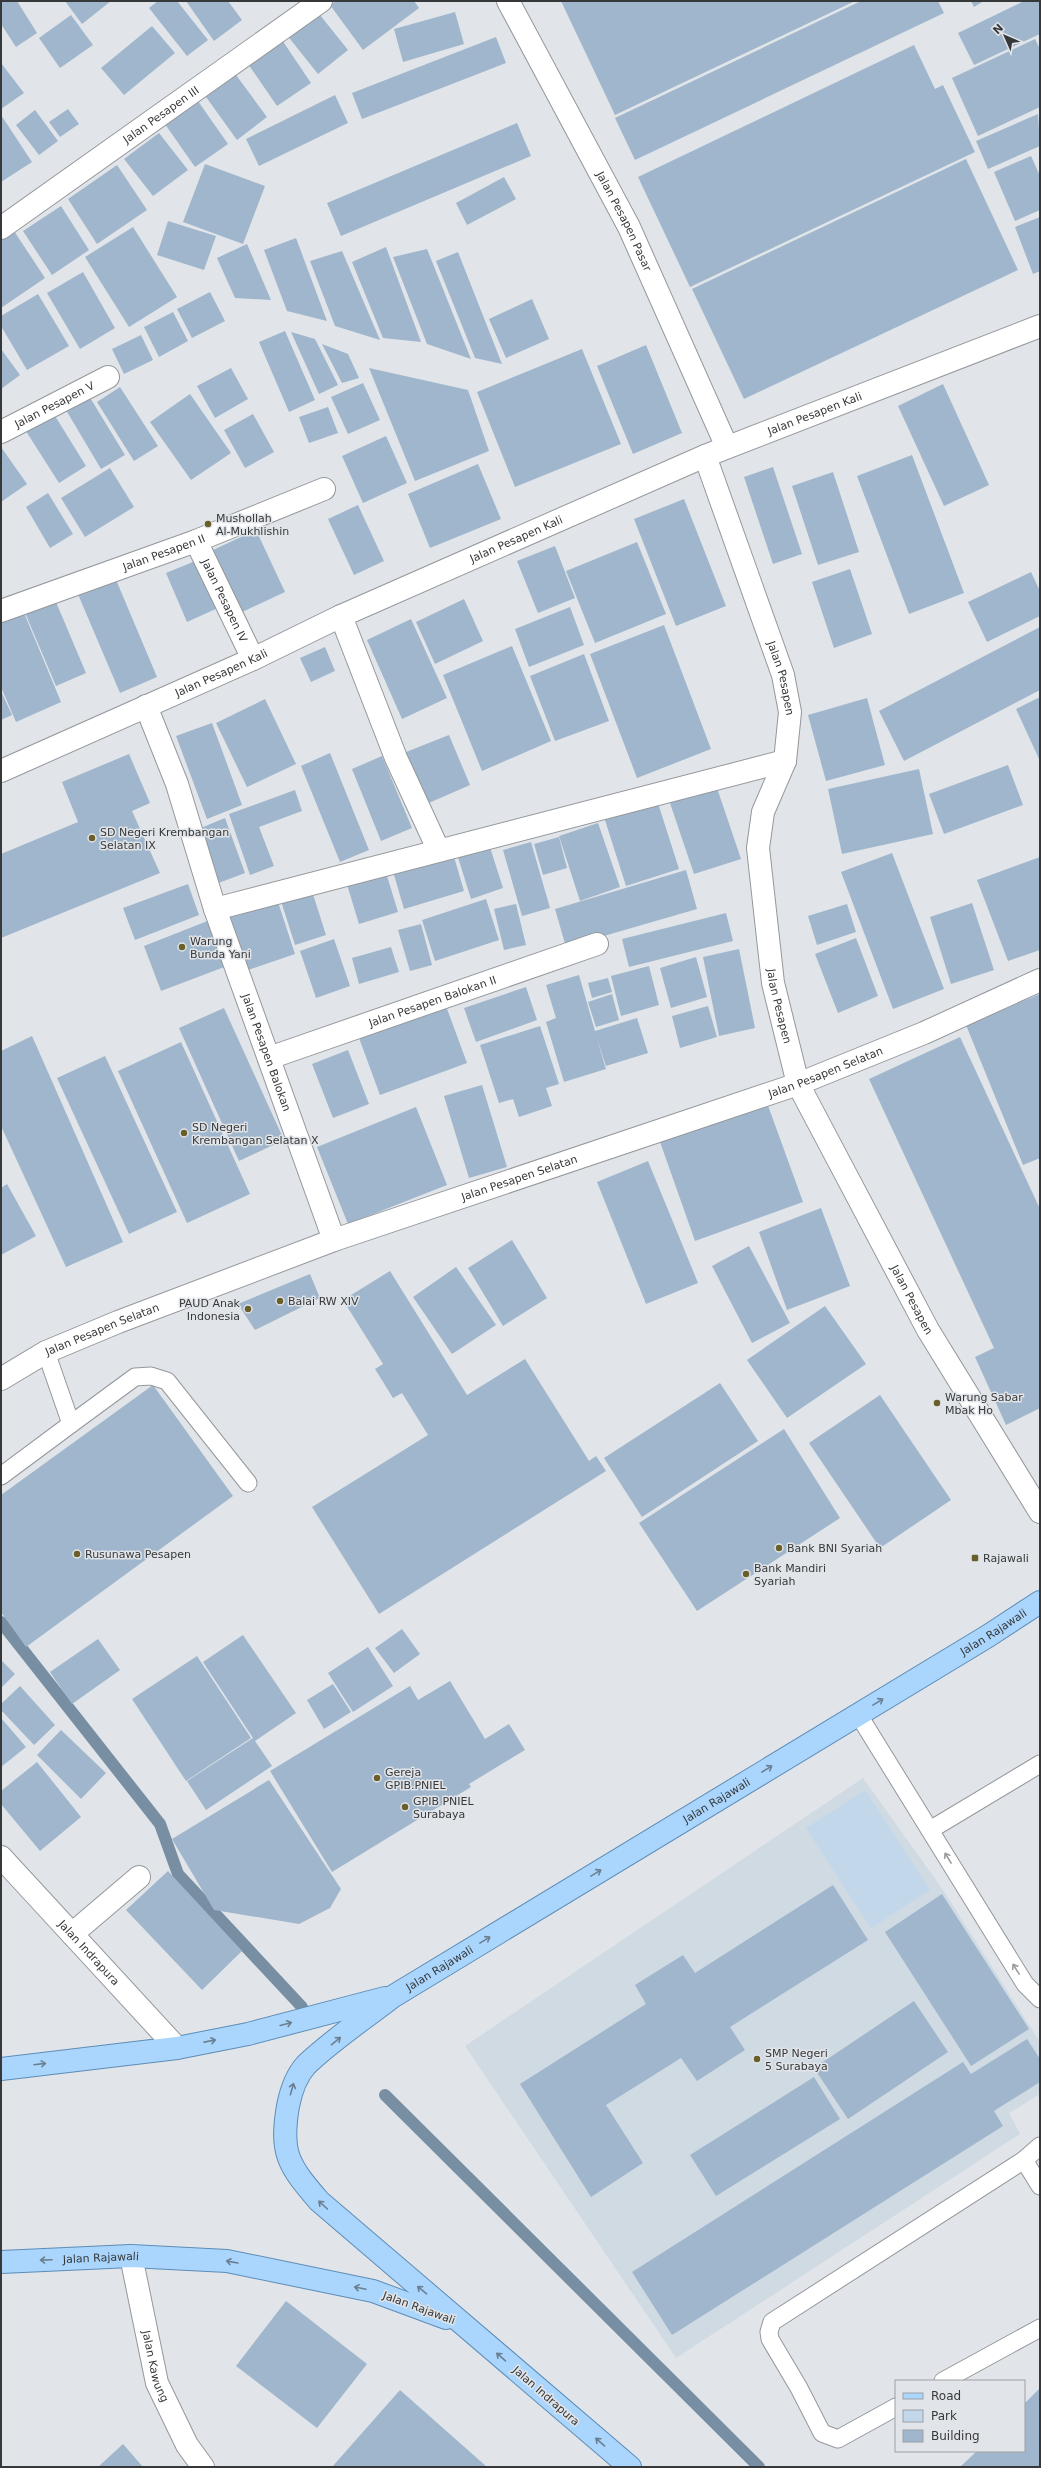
<svg xmlns="http://www.w3.org/2000/svg" width="1041" height="2468" font-family="'DejaVu Sans',sans-serif">
<style>
.built{fill:#d0dae3}
.green{fill:#c3d7eb}
.lines{fill:none;stroke-linecap:round;stroke-linejoin:round}
.stream{stroke:#788ea3;stroke-width:12}
.building{fill:#9fb6cc}
.lane-casing{stroke:#94979b;stroke-width:19}
.street-casing{stroke:#94979b;stroke-width:24}
.primary-casing{stroke:#5d8cb7;stroke-width:24}
.lane{stroke:#fff;stroke-width:17}
.street{stroke:#fff;stroke-width:22}
.primary{stroke:#aad6fd;stroke-width:22}
.oneway{stroke:#6b7f91}
.oneway2{stroke:#9b9c9c}
.poi-dot{fill:#6a5f2b;stroke:#e1e5e9;stroke-width:1.5}
.labels{text-anchor:middle;dominant-baseline:central;stroke-width:3;stroke-linejoin:round;paint-order:stroke}
.street-label{font-size:11px;fill:#373839;stroke:#e1e5e9}
.poi-label{font-size:11px;fill:#373839;stroke:#e1e5e9;text-anchor:start}
</style>
<rect width="100%" height="100%" fill="#e1e5e9"/>
<!-- built -->
<path class="built" d="M863,1778L941,1887L1040,2042V2094L1009,2113L1020,2134L676,2358L465,2046Z"/>
<!-- green -->
<path class="green" d="M865,1790L930,1890L871,1928L806,1828Z"/>
<g class="lines">
<!-- stream -->
<g class="stream">
<path d="M1,1622L160,1824L178,1874L302,2007"/>
<path d="M385,2095L759,2467"/>
</g>
</g>
<!-- building -->
<g class="building">
<path d="M1,1H17L37,33L16,47L1,24Z"/>
<path d="M65,1H111L82,24Z"/>
<path d="M158,1H177L208,40L187,56L149,8Z"/>
<path d="M186,1H228L242,20L214,41Z"/>
<path d="M336,1H414L419,8L363,50L330,5Z"/>
<path d="M561,1H855L615,115Z"/>
<path d="M861,1H938L944,13L635,160L615,118Z"/>
<path d="M971,1H984L974,7Z"/>
<path d="M1024,1H1040V34L974,65L958,33Z"/>
<path d="M316,10L348,50L318,74L286,34Z"/>
<path d="M455,12L464,44L403,62L394,29Z"/>
<path d="M71,15L93,45L60,68L39,38Z"/>
<path d="M152,26L175,53L124,95L101,68Z"/>
<path d="M280,37L311,83L277,106L246,61Z"/>
<path d="M496,37L506,63L362,119L352,93Z"/>
<path d="M1035,39L1040,49V107L978,136L952,78Z"/>
<path d="M914,45L935,89L943,85L975,152L690,287L638,177Z"/>
<path d="M1,63L24,93L1,109Z"/>
<path d="M236,75L267,117L237,140L206,97Z"/>
<path d="M193,94L228,144L195,167L160,117Z"/>
<path d="M335,95L348,123L259,166L246,139Z"/>
<path d="M68,109L79,124L60,137L49,122Z"/>
<path d="M35,110L58,141L39,155L16,125Z"/>
<path d="M1038,114L1040,146L988,169L976,141Z"/>
<path d="M1,115L32,162L1,182Z"/>
<path d="M517,123L531,156L341,236L327,203Z"/>
<path d="M159,133L188,170L153,196L124,159Z"/>
<path d="M1031,156L1040,176V210L1015,221L994,172Z"/>
<path d="M966,159L1018,270L744,399L692,289Z"/>
<path d="M205,164L265,186L243,244L183,222Z"/>
<path d="M117,165L147,210L97,244L68,199Z"/>
<path d="M504,177L516,199L467,225L456,203Z"/>
<path d="M61,206L89,250L52,275L23,231Z"/>
<path d="M1040,217V271L1033,274L1015,227Z"/>
<path d="M168,221L216,236L204,270L157,255Z"/>
<path d="M133,227L177,297L129,327L85,257Z"/>
<path d="M14,231L45,278L1,308V240Z"/>
<path d="M296,238L327,321L287,311L264,250Z"/>
<path d="M247,244L271,300L235,298L217,258Z"/>
<path d="M386,247L421,342L383,338L352,262Z"/>
<path d="M427,249L471,359L427,344L393,257Z"/>
<path d="M342,251L380,340L335,326L310,261Z"/>
<path d="M458,252L502,364L475,358L436,261Z"/>
<path d="M83,272L115,328L80,349L47,293Z"/>
<path d="M210,292L225,321L192,338L177,309Z"/>
<path d="M38,294L69,346L27,370L1,326V316Z"/>
<path d="M532,299L549,339L506,358L489,319Z"/>
<path d="M173,312L188,341L159,357L144,327Z"/>
<path d="M285,331L315,400L289,412L259,342Z"/>
<path d="M291,332L315,339L338,385L319,394Z"/>
<path d="M141,335L153,360L124,374L112,349Z"/>
<path d="M322,344L348,354L359,378L342,383Z"/>
<path d="M646,345L682,433L633,454L597,366Z"/>
<path d="M1,349L20,375L1,389Z"/>
<path d="M582,349L621,444L515,487L477,392Z"/>
<path d="M231,368L248,399L215,418L197,386Z"/>
<path d="M369,368L468,390L489,451L415,481Z"/>
<path d="M363,383L380,420L348,434L331,397Z"/>
<path d="M943,384L989,485L944,506L898,406Z"/>
<path d="M120,387L158,446L134,461L97,402Z"/>
<path d="M86,391L125,455L101,469L63,405Z"/>
<path d="M190,394L231,453L191,480L150,422Z"/>
<path d="M328,407L338,433L309,443L299,417Z"/>
<path d="M52,411L86,466L59,483L24,428Z"/>
<path d="M253,414L274,452L245,468L224,430Z"/>
<path d="M386,436L407,483L363,503L342,456Z"/>
<path d="M1,447L27,484L1,502Z"/>
<path d="M912,455L964,593L909,614L857,476Z"/>
<path d="M478,464L501,519L430,548L408,494Z"/>
<path d="M773,467L802,554L773,564L744,477Z"/>
<path d="M110,468L134,507L85,537L61,498Z"/>
<path d="M833,472L859,552L818,565L792,486Z"/>
<path d="M48,493L73,534L50,548L26,507Z"/>
<path d="M684,499L726,606L676,626L634,519Z"/>
<path d="M358,505L384,561L354,575L328,519Z"/>
<path d="M256,530L285,592L240,613L211,551Z"/>
<path d="M637,542L666,614L595,643L566,571Z"/>
<path d="M555,546L575,598L538,613L517,561Z"/>
<path d="M200,559L220,607L187,622L166,573Z"/>
<path d="M850,569L872,634L834,648L812,582Z"/>
<path d="M1031,572L1040,591V616L987,642L968,602Z"/>
<path d="M114,575L157,677L120,693L77,592Z"/>
<path d="M53,595L86,673L56,686L23,608Z"/>
<path d="M464,599L483,641L435,664L416,622Z"/>
<path d="M570,607L584,645L529,667L515,629Z"/>
<path d="M22,608L61,702L16,722L1,687V617Z"/>
<path d="M411,619L447,698L402,719L367,640Z"/>
<path d="M664,625L711,749L637,778L590,654Z"/>
<path d="M1040,627V690L904,761L879,711Z"/>
<path d="M512,646L551,741L482,771L443,675Z"/>
<path d="M325,647L335,671L311,682L300,658Z"/>
<path d="M584,654L609,721L555,741L530,676Z"/>
<path d="M1,691L12,715L1,720Z"/>
<path d="M1040,697V761L1016,709Z"/>
<path d="M867,698L885,765L826,781L808,715Z"/>
<path d="M265,699L296,764L247,787L216,723Z"/>
<path d="M212,723L242,805L207,819L176,736Z"/>
<path d="M449,735L470,785L422,806L401,754Z"/>
<path d="M330,753L369,850L340,862L301,766Z"/>
<path d="M129,754L150,803L132,811L160,873L1,938V854L78,822L62,782Z"/>
<path d="M382,756L412,828L381,841L352,769Z"/>
<path d="M1008,765L1023,805L944,834L929,794Z"/>
<path d="M919,769L933,834L842,854L828,789Z"/>
<path d="M717,788L741,859L694,874L670,803Z"/>
<path d="M295,790L302,811L259,827L274,866L250,875L229,814Z"/>
<path d="M657,800L679,869L626,886L604,817Z"/>
<path d="M225,818L245,873L216,884L196,830Z"/>
<path d="M598,823L620,887L580,901L559,836Z"/>
<path d="M559,837L567,868L543,875L534,844Z"/>
<path d="M488,841L503,888L471,899L456,851Z"/>
<path d="M531,842L550,908L522,916L503,850Z"/>
<path d="M452,850L464,891L404,909L392,868Z"/>
<path d="M892,853L944,989L893,1009L841,872Z"/>
<path d="M1040,857V950L1008,961L977,880Z"/>
<path d="M384,866L398,912L359,924L345,878Z"/>
<path d="M686,870L697,909L566,947L555,909Z"/>
<path d="M188,884L199,915L135,940L123,908Z"/>
<path d="M311,888L326,935L295,945L280,898Z"/>
<path d="M276,896L295,954L248,970L228,913Z"/>
<path d="M486,899L499,940L435,961L422,920Z"/>
<path d="M972,903L994,970L951,984L930,917Z"/>
<path d="M516,904L526,945L504,950L494,909Z"/>
<path d="M847,904L856,932L817,945L808,916Z"/>
<path d="M726,913L733,941L629,967L622,939Z"/>
<path d="M210,920L227,966L161,991L144,946Z"/>
<path d="M421,924L432,965L410,971L398,930Z"/>
<path d="M856,938L878,996L838,1013L815,954Z"/>
<path d="M334,939L350,986L316,998L300,951Z"/>
<path d="M391,947L399,972L359,984L352,958Z"/>
<path d="M739,949L755,1028L719,1036L703,957Z"/>
<path d="M696,957L707,997L671,1008L660,968Z"/>
<path d="M649,966L659,1005L621,1016L611,976Z"/>
<path d="M579,975L595,1031L637,1018L648,1053L606,1066L596,1036L606,1069L564,1082L546,1022L556,1018L546,985Z"/>
<path d="M608,978L612,992L592,998L588,983Z"/>
<path d="M526,987L537,1020L476,1042L464,1008Z"/>
<path d="M612,994L619,1020L596,1027L588,1002Z"/>
<path d="M1040,994V1158L1023,1165L966,1025Z"/>
<path d="M446,1006L467,1063L380,1095L359,1038Z"/>
<path d="M708,1006L717,1037L680,1048L672,1016Z"/>
<path d="M224,1008L284,1140L239,1161L179,1028Z"/>
<path d="M540,1026L559,1084L546,1088L552,1106L519,1117L513,1099L499,1103L480,1045Z"/>
<path d="M32,1036L123,1242L66,1267L1,1126V1051Z"/>
<path d="M960,1037L1040,1209V1408L1006,1425L975,1357L994,1348L869,1079Z"/>
<path d="M181,1042L250,1194L187,1223L118,1071Z"/>
<path d="M348,1050L369,1104L333,1118L312,1064Z"/>
<path d="M105,1056L177,1212L129,1234L57,1078Z"/>
<path d="M482,1085L507,1167L469,1178L444,1096Z"/>
<path d="M766,1100L803,1202L695,1241L659,1139Z"/>
<path d="M416,1107L447,1185L348,1224L317,1147Z"/>
<path d="M648,1161L698,1283L646,1304L597,1182Z"/>
<path d="M7,1184L36,1236L1,1255V1188Z"/>
<path d="M821,1208L850,1286L787,1310L759,1232Z"/>
<path d="M512,1240L547,1298L503,1326L468,1268Z"/>
<path d="M749,1246L790,1323L752,1343L712,1266Z"/>
<path d="M456,1267L496,1325L452,1354L413,1297Z"/>
<path d="M390,1271L467,1395L525,1359L589,1461L596,1456L606,1471L379,1614L312,1507L428,1435L402,1393L393,1398L375,1369L383,1364L343,1300Z"/>
<path d="M310,1274L320,1298L255,1330L238,1304Z"/>
<path d="M825,1306L866,1364L787,1418L747,1360Z"/>
<path d="M720,1383L758,1441L642,1517L604,1458Z"/>
<path d="M153,1385L233,1496L26,1647L1,1612V1495Z"/>
<path d="M880,1395L951,1500L880,1548L809,1443Z"/>
<path d="M784,1429L840,1518L697,1611L639,1523Z"/>
<path d="M402,1629L420,1654L394,1673L375,1648Z"/>
<path d="M243,1635L296,1713L255,1741L272,1766L206,1810L187,1781L253,1738L203,1662Z"/>
<path d="M98,1639L120,1670L72,1704L50,1672Z"/>
<path d="M368,1647L393,1686L353,1712L328,1673Z"/>
<path d="M197,1656L251,1738L186,1781L132,1699Z"/>
<path d="M1,1660L15,1674L1,1688Z"/>
<path d="M450,1681L485,1739L509,1724L525,1750L469,1784L471,1787L332,1872L270,1771L410,1686L418,1700Z"/>
<path d="M333,1684L351,1712L324,1729L307,1700Z"/>
<path d="M20,1686L55,1725L34,1745L1,1710V1704Z"/>
<path d="M1,1718L26,1747L1,1767Z"/>
<path d="M61,1730L106,1773L81,1799L37,1755Z"/>
<path d="M37,1762L81,1817L40,1851L1,1804V1791Z"/>
<path d="M269,1780L341,1889L330,1908L299,1924L214,1910L172,1839Z"/>
<path d="M168,1871L242,1951L202,1990L126,1910Z"/>
<path d="M833,1885L868,1940L730,2027L745,2050L697,2081L681,2058L606,2105L643,2163L591,2197L520,2084L646,2004L635,1985L683,1955L695,1973Z"/>
<path d="M942,1894L1029,2029L971,2066L885,1932Z"/>
<path d="M914,2001L948,2052L848,2119L814,2068Z"/>
<path d="M1027,2039L1040,2059V2082L994,2111L1003,2126L672,2335L632,2272L963,2062L971,2074Z"/>
<path d="M814,2077L840,2119L716,2196L690,2155Z"/>
<path d="M286,2301L367,2364L317,2428L236,2366Z"/>
<path d="M1040,2388V2467H960L977,2451H1024V2404Z"/>
<path d="M400,2390L487,2467H332Z"/>
<path d="M123,2444L143,2467H98Z"/>
</g>
<g class="lines">
<!-- lane casing -->
<g class="lane-casing">
<g id="lane">
<path d="M46,1352L71,1424L135,1377L151,1376L167,1381L248,1483"/>
<path d="M1,1476L71,1424"/>
<path d="M858,1714L1025,1984L1040,1999"/>
<path d="M930,1830L1040,1764"/>
<path d="M1024,2160L1040,2186"/>
<path d="M943,2381L1040,2328"/>
<path d="M896,2407L838,2439L822,2433L799,2388L770,2339L769,2332L772,2322L1024,2160L1040,2146"/>
</g>
</g>
<!-- street casing -->
<g class="street-casing">
<g id="street">
<path id="s1" d="M508,1L629,227L727,447"/>
<path id="s2" d="M1,228L321,1"/>
<path id="s3" d="M1,432L108,377"/>
<path id="s4" d="M705,456L783,675L790,712L785,761L763,812L758,848L773,983L798,1084L928,1330L1040,1512"/>
<path id="s5" d="M196,541L253,659"/>
<path id="s6" d="M1,611L196,541L324,489"/>
<path d="M341,616L396,758L438,849"/>
<path id="s7" d="M146,706L177,784L215,909L334,1240"/>
<path id="s8" d="M1,771L253,659L341,616L705,456L1040,326"/>
<path d="M215,909L785,761"/>
<path id="s9" d="M269,1058L597,944"/>
<path id="s10" d="M1,1379L46,1352L118,1322L334,1240L798,1084L924,1033L1040,980"/>
<path id="s11" d="M1,1857L177,2048"/>
<path d="M72,1934L139,1877"/>
<path id="s12" d="M131,2256L157,2383L187,2445L203,2467"/>
</g>
</g>
<!-- primary casing -->
<g class="primary-casing">
<g id="primary">
<path d="M1,2069L177,2048L248,2034L385,1998"/>
<path id="s13" d="M1,2262L131,2256L227,2261L373,2291L446,2318"/>
<path id="s14" d="M630,2467L319,2201C288,2165 280,2153 288,2106C291,2091 296,2076 306,2065C332,2040 364,2019 392,1997L988,1636L1040,1602"/>
</g>
</g>
<!-- lane -->
<use href="#lane" class="lane"/>
<!-- street -->
<use href="#street" class="street"/>
<!-- primary -->
<use href="#primary" class="primary"/>
</g>
<!-- one-way arrows -->
<defs><path id="oneway-shaft" d="M-6 0H5M1.5-3L5.5 0L1.5 3" fill="none" stroke-width="1.6" stroke-linecap="round" stroke-linejoin="round"/></defs>
<g class="oneway">
<use href="#oneway-shaft" transform="translate(878 1702) rotate(-31)"/>
<use href="#oneway-shaft" transform="translate(767 1769) rotate(-31)"/>
<use href="#oneway-shaft" transform="translate(596 1873) rotate(-31)"/>
<use href="#oneway-shaft" transform="translate(485 1940) rotate(-31)"/>
<use href="#oneway-shaft" transform="translate(286 2024) rotate(-15)"/>
<use href="#oneway-shaft" transform="translate(210 2041) rotate(-11)"/>
<use href="#oneway-shaft" transform="translate(336 2041) rotate(-39)"/>
<use href="#oneway-shaft" transform="translate(40 2064) rotate(-7)"/>
<use href="#oneway-shaft" transform="translate(292 2089) rotate(-74)"/>
<use href="#oneway-shaft" transform="translate(323 2205) rotate(-138)"/>
<use href="#oneway-shaft" transform="translate(46 2260) rotate(178)"/>
<use href="#oneway-shaft" transform="translate(232 2262) rotate(-170)"/>
<use href="#oneway-shaft" transform="translate(360 2288) rotate(-168)"/>
<use href="#oneway-shaft" transform="translate(422 2290) rotate(-140)"/>
<use href="#oneway-shaft" transform="translate(501 2357) rotate(-139)"/>
<use href="#oneway-shaft" transform="translate(600 2442) rotate(-139)"/>
</g>
<g class="oneway2">
<use href="#oneway-shaft" transform="translate(948 1858) rotate(-122)"/>
<use href="#oneway-shaft" transform="translate(1016 1969) rotate(-122)"/>
</g>
<!-- markers -->
<g class="poi-dot">
<circle cx="208" cy="524" r="4"/>
<circle cx="92" cy="838" r="4"/>
<circle cx="182" cy="947" r="4"/>
<circle cx="184" cy="1133" r="4"/>
<circle cx="280" cy="1301" r="4"/>
<circle cx="248" cy="1309" r="4"/>
<circle cx="937" cy="1403" r="4"/>
<circle cx="779" cy="1548" r="4"/>
<circle cx="77" cy="1554" r="4"/>
<rect x="971" y="1554" width="8" height="8" rx="2"/>
<circle cx="746" cy="1574" r="4"/>
<circle cx="377" cy="1778" r="4"/>
<circle cx="405" cy="1807" r="4"/>
<circle cx="757" cy="2059" r="4"/>
</g>
<g class="labels">
<!-- street labels -->
<g class="street-label">
<text stroke="none"><textPath href="#s2" startOffset="196">Jalan Pesapen III</textPath></text>
<text stroke="none"><textPath href="#s1" startOffset="249">Jalan Pesapen Pasar</textPath></text>
<text stroke="none"><textPath href="#s3" startOffset="60">Jalan Pesapen V</textPath></text>
<text stroke="none"><textPath href="#s8" startOffset="889">Jalan Pesapen Kali</textPath></text>
<text stroke="none"><textPath href="#s8" startOffset="565">Jalan Pesapen Kali</textPath></text>
<text stroke="none"><textPath href="#s6" startOffset="173">Jalan Pesapen II</textPath></text>
<text stroke="none"><textPath href="#s5" startOffset="66">Jalan Pesapen IV</textPath></text>
<text stroke="none"><textPath href="#s8" startOffset="241">Jalan Pesapen Kali</textPath></text>
<text stroke="none"><textPath href="#s4" startOffset="235">Jalan Pesapen</textPath></text>
<text stroke="none"><textPath href="#s9" startOffset="173">Jalan Pesapen Balokan II</textPath></text>
<text stroke="none"><textPath href="#s4" startOffset="571">Jalan Pesapen</textPath></text>
<text stroke="none"><textPath href="#s7" startOffset="367">Jalan Pesapen Balokan</textPath></text>
<text stroke="none"><textPath href="#s10" startOffset="881">Jalan Pesapen Selatan</textPath></text>
<text stroke="none"><textPath href="#s10" startOffset="557">Jalan Pesapen Selatan</textPath></text>
<text stroke="none"><textPath href="#s4" startOffset="895">Jalan Pesapen</textPath></text>
<text stroke="none"><textPath href="#s10" startOffset="113">Jalan Pesapen Selatan</textPath></text>
<text stroke="none"><textPath href="#s14" startOffset="1373">Jalan Rajawali</textPath></text>
<text stroke="none"><textPath href="#s14" startOffset="1049">Jalan Rajawali</textPath></text>
<text stroke="none"><textPath href="#s11" startOffset="130">Jalan Indrapura</textPath></text>
<text stroke="none"><textPath href="#s14" startOffset="725">Jalan Rajawali</textPath></text>
<text stroke="none"><textPath href="#s13" startOffset="100">Jalan Rajawali</textPath></text>
<text transform="translate(419 2308) rotate(20)">Jalan Rajawali</text>
<text stroke="none"><textPath href="#s12" startOffset="113">Jalan Kawung</textPath></text>
<text transform="translate(546 2396) rotate(41)">Jalan Indrapura</text>
</g>
<!-- poi labels -->
<g class="poi-label">
<text x="216" y="518">Mushollah<tspan x="216" dy="13">Al-Mukhlishin</tspan></text>
<text x="100" y="832">SD Negeri Krembangan<tspan x="100" dy="13">Selatan IX</tspan></text>
<text x="190" y="941">Warung<tspan x="190" dy="13">Bunda Yani</tspan></text>
<text x="192" y="1127">SD Negeri<tspan x="192" dy="13">Krembangan Selatan X</tspan></text>
<text x="288" y="1301">Balai RW XIV</text>
<text x="240" y="1303" text-anchor="end">PAUD Anak<tspan x="240" dy="13">Indonesia</tspan></text>
<text x="945" y="1397">Warung Sabar<tspan x="945" dy="13">Mbak Ho</tspan></text>
<text x="787" y="1548">Bank BNI Syariah</text>
<text x="85" y="1554">Rusunawa Pesapen</text>
<text x="983" y="1558">Rajawali</text>
<text x="754" y="1568">Bank Mandiri<tspan x="754" dy="13">Syariah</tspan></text>
<text x="385" y="1772">Gereja<tspan x="385" dy="13">GPIB.PNIEL</tspan></text>
<text x="413" y="1801">GPIB PNIEL<tspan x="413" dy="13">Surabaya</tspan></text>
<text x="765" y="2053">SMP Negeri<tspan x="765" dy="13">5 Surabaya</tspan></text>
</g>
</g>
<!-- border -->
<rect width="1041" height="2468" fill="none" stroke="#373839" stroke-width="4"/>
<!-- legend -->
<rect x="895" y="2380" width="130" height="72" fill="#e1e5e9" stroke="#9da0a3"/>
<rect x="903" y="2393" width="20" height="6" fill="#aad6fd" stroke="#9da0a3"/>
<text x="931" y="2400" font-size="12" fill="#373839">Road</text>
<rect x="903" y="2410" width="20" height="12" fill="#c3d7eb" stroke="#9da0a3"/>
<text x="931" y="2420" font-size="12" fill="#373839">Park</text>
<rect x="903" y="2430" width="20" height="12" fill="#9fb6cc" stroke="#9da0a3"/>
<text x="931" y="2440" font-size="12" fill="#373839">Building</text>
<!-- north arrow -->
<g transform="translate(1005 36) rotate(315)" stroke="#e1e5e9" stroke-width="3" paint-order="stroke">
<path d="M0-3L7 15L0 10L-7 15Z" fill="#373839"/>
<text y="-6" font-size="11" font-weight="bold" text-anchor="middle" fill="#373839">N</text>
</g>
</svg>
